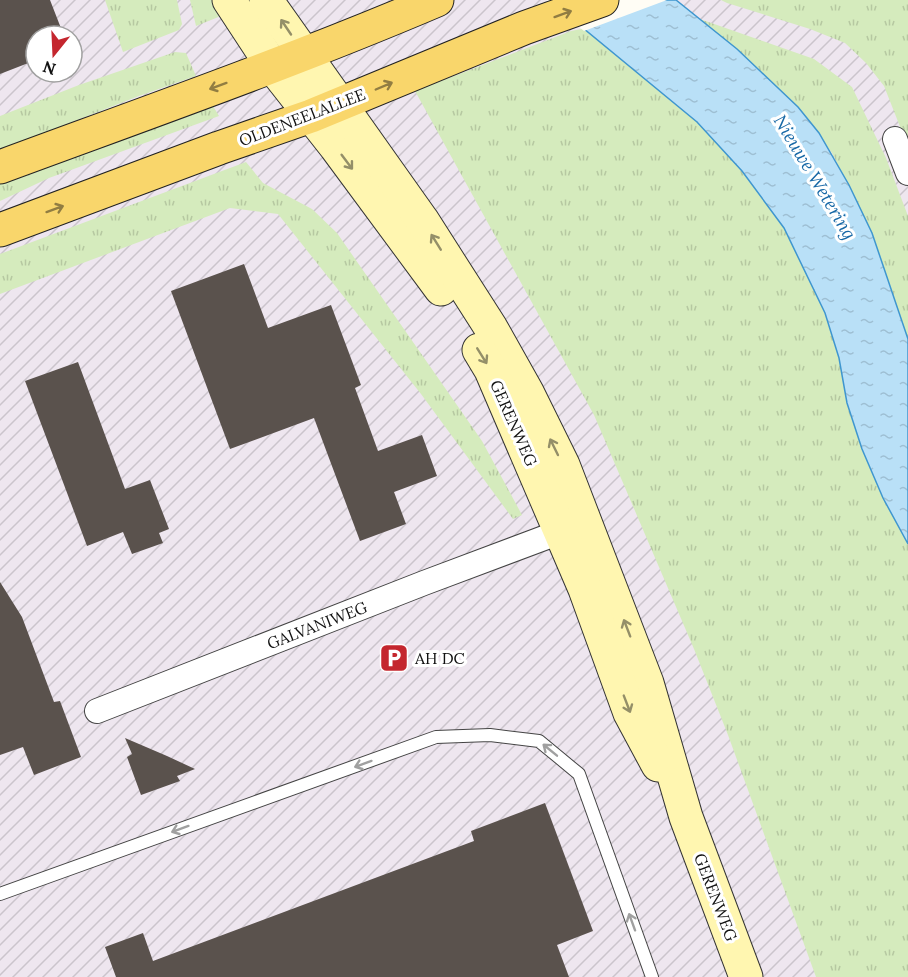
<svg xmlns="http://www.w3.org/2000/svg" width="908" height="977" font-family="Lora,serif">
<style>
.industrial{fill:url(#industrial-furrows);fill-rule:evenodd}
.grass{fill:url(#grass-tufts)}
.water{fill:url(#water-ripples);stroke:#3f96cf;stroke-width:1.5}
.pier{fill:#fffdf5}
.building{fill:#5a524d}
.lines{fill:none;stroke-linecap:round;stroke-linejoin:round}
.lane-casing{stroke:#444;stroke-width:14}
.street-casing{stroke:#444;stroke-width:26}
.secondary-casing{stroke:#333;stroke-width:35}
.primary-casing{stroke:#222;stroke-width:35}
.lane{stroke:#fff;stroke-width:12}
.street{stroke:#fff;stroke-width:24}
.secondary{stroke:#fff6b0;stroke-width:33}
.primary{stroke:#f9d66b;stroke-width:33}
.oneway{stroke:#917d42}
.oneway2{stroke:#948f68}
.oneway3{stroke:#a0a0a0}
.labels{text-anchor:middle;dominant-baseline:central;stroke-width:6;stroke-linejoin:round;paint-order:stroke}
.street-label{font-size:16px;fill:#111;stroke:#fff}
.poi-label{font-size:16px;fill:#111;stroke:#fff;text-anchor:start}
.water-label{font-size:18px;font-style:italic;fill:#1768a6;stroke:#fff}
</style>
<defs>
<pattern id="industrial-furrows" width="10" height="10" patternUnits="userSpaceOnUse" patternTransform="scale(1.5)"><rect width="10" height="10" fill="#eee6ef"/><path d="M-1 1l2-2M0 10L10 0M9 11l2-2" fill="none" stroke="#cbc4cc"/></pattern>
<pattern id="grass-tufts" width="24" height="20" patternUnits="userSpaceOnUse" patternTransform="scale(1.5)"><rect width="24" height="20" fill="#d5ebbd"/><path d="M3 7l-1-3M5 7V3M7 7l1-3M15 17l-1-3M17 17v-4M19 17l1-3" fill="none" stroke="#b6c8a1"/></pattern>
<pattern id="water-ripples" width="26" height="14" patternUnits="userSpaceOnUse" patternTransform="scale(1.5)"><rect width="26" height="14" fill="#b9e0f7"/><path d="M2 4q2-2 4 0t4 0M15 11q2-2 4 0t4 0" fill="none" stroke="#9ebfd3"/></pattern>
</defs>
<rect width="100%" height="100%" fill="#fffdf5"/>
<!-- industrial -->
<path class="industrial" d="M0,0H908V977H0ZM36,36H72V72H36Z"/>
<!-- grass -->
<g class="grass">
<path d="M105,0H177L182,24L179,30L123,52Z"/>
<path d="M190,0H214L221,16L196,26Z"/>
<path d="M721,0H908V147L884,86L866,63L845,43L810,29L727,3Z"/>
<path d="M700,19L814,59L852,87L886,158L908,216V339L872,233L832,153L798,107Z"/>
<path d="M586,28L697,122L718,142L742,171L784,228L825,313L839,358L847,403L883,498L908,544V977H816L728,735L694,649L594,415L415,91L571,31Z"/>
<path d="M175,52L186,53L196,76L139,96L0,150V116L79,85Z"/>
<path d="M210,101L219,116L49,178L0,201V177Z"/>
<path d="M246,162L263,183L312,209L337,233L482,441L522,515L513,519L421,394L278,214L230,208L0,294V254Z"/>
</g>
<!-- water -->
<path class="water" d="M549,0H676L737,49L798,107L819,133L849,185L872,233L908,339V544L883,498L862,449L847,403L839,358L825,313L784,228L742,171L697,122Z"/>
<!-- pier -->
<path class="pier" d="M546,0H667L584,31Z"/>
<!-- building -->
<g class="building">
<path d="M0,0H50L64,36H36V60L0,74Z"/>
<path d="M244,264L268,328L331,305L361,385L355,388L378,451L422,435L437,476L394,492L406,524L360,541L314,418L230,449L171,291Z"/>
<path d="M78,362L125,489L150,480L169,529L159,533L163,543L132,554L123,532L87,546L25,381Z"/>
<path d="M0,582L22,617L54,702L60,701L81,757L34,775L23,747L0,755Z"/>
<path d="M125,738L167,756L195,769L177,776L180,781L141,795L127,757L132,754Z"/>
<path d="M545,803L593,931L557,945L569,977H116L105,947L143,933L153,961L474,841L471,831Z"/>
</g>
<g class="lines">
<!-- lane casing -->
<g class="lane-casing">
<path id="lane" d="M0,894L436,737L490,735L539,741L579,774L652,977"/>
</g>
<!-- street casing -->
<g class="street-casing">
<g id="street">
<path d="M895,139L908,173"/>
<path d="M97,711L424,583L576,526"/>
</g>
</g>
<!-- secondary casing -->
<g class="secondary-casing">
<g id="secondary">
<path d="M229,0L273,67L336,147L441,289"/>
<path d="M266,0L422,220L491,328L527,392L563,465L647,683L686,817L746,977"/>
<path d="M479,350L491,370L585,589L630,713L658,765"/>
</g>
</g>
<!-- primary casing -->
<g class="primary-casing">
<g id="primary">
<path d="M0,167C146,113 294,61 437,0"/>
<path d="M0,230L219,148L311,116L524,28L602,0"/>
</g>
</g>
<!-- lane -->
<use href="#lane" class="lane"/>
<!-- street -->
<use href="#street" class="street"/>
<!-- secondary -->
<use href="#secondary" class="secondary"/>
<!-- primary -->
<use href="#primary" class="primary"/>
</g>
<!-- one-way arrows -->
<defs><path id="oneway-shaft" d="M-6 0H5M1.5-3L5.5 0L1.5 3" fill="none" stroke-width="1.6" stroke-linecap="round" stroke-linejoin="round" transform="scale(1.5)"/></defs>
<g class="oneway">
<use href="#oneway-shaft" transform="translate(563 14) rotate(-20)"/>
<use href="#oneway-shaft" transform="translate(218 86) rotate(160)"/>
<use href="#oneway-shaft" transform="translate(384 86) rotate(-23)"/>
<use href="#oneway-shaft" transform="translate(55 209) rotate(-20)"/>
</g>
<g class="oneway2">
<use href="#oneway-shaft" transform="translate(286 27) rotate(-124)"/>
<use href="#oneway-shaft" transform="translate(347 162) rotate(53)"/>
<use href="#oneway-shaft" transform="translate(436 242) rotate(-122)"/>
<use href="#oneway-shaft" transform="translate(482 356) rotate(58)"/>
<use href="#oneway-shaft" transform="translate(554 447) rotate(-116)"/>
<use href="#oneway-shaft" transform="translate(627 628) rotate(-111)"/>
<use href="#oneway-shaft" transform="translate(627 704) rotate(69)"/>
</g>
<g class="oneway3">
<use href="#oneway-shaft" transform="translate(550 750) rotate(-141)"/>
<use href="#oneway-shaft" transform="translate(363 764) rotate(160)"/>
<use href="#oneway-shaft" transform="translate(180 829) rotate(160)"/>
<use href="#oneway-shaft" transform="translate(632 922) rotate(-110)"/>
</g>
<!-- icons -->
<defs>
<g id="parking-square" transform="scale(1.5)"><rect x="-9" y="-9" width="18" height="18" rx="4" fill="#c4262e" stroke="#fff"/><path d="M-3.5-5.5H1a3.5 3.5 0 0 1 0 7H-1V5.5H-3.5ZM-1-3.4V-.6H.8a1.4 1.4 0 0 0 0-2.8Z" fill="#fff"/></g>
</defs>
<g fill-rule="evenodd">
<use href="#parking-square" x="394" y="658"/>
</g>
<g class="labels">
<!-- street labels -->
<g class="street-label">
<text transform="translate(302 117) rotate(-21)">OLDENEELALLEE</text>
<text transform="translate(514 423) rotate(66)">GERENWEG</text>
<text transform="translate(317 625) rotate(-21)">GALVANIWEG</text>
<text transform="translate(716 897) rotate(69)">GERENWEG</text>
</g>
<!-- poi labels -->
<g class="poi-label">
<text x="415" y="658">AH DC</text>
</g>
<!-- water labels -->
<g class="water-label">
<text transform="translate(815 177) rotate(59)">Nieuwe Wetering</text>
</g>
</g>
<!-- north arrow -->
<g transform="translate(54 54) rotate(198)"><circle r="28" fill="#ffffff" stroke="#a0a0a0" stroke-width="1.5"/>
<path d="M0-4.5L10 22L0 15L-10 22Z" fill="#c4262e"/>
<text y="-9" font-size="16" font-weight="bold" text-anchor="middle" fill="#111111">N</text>
</g>
</svg>
